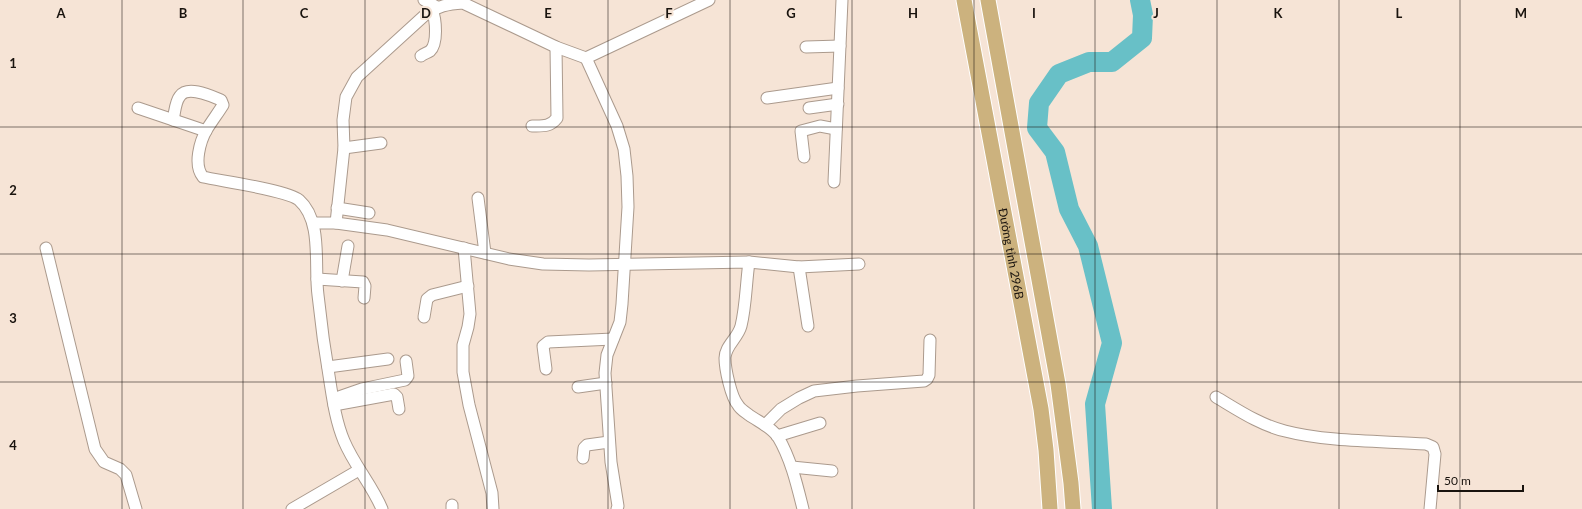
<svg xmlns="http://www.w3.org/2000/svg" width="1582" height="509" font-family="Lato,sans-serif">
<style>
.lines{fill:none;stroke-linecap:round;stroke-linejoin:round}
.river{stroke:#68c0c7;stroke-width:20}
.minor-casing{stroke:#ab9a8d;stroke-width:13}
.major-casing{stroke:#fff;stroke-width:17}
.minor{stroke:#fff;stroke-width:11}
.major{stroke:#ccb27e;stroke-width:15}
.grid{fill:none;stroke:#19130e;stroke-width:1;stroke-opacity:0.55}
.labels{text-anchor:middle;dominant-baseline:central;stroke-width:4;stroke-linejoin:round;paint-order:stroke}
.street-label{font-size:12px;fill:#19130e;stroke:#f6e4d6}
.grid-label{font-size:13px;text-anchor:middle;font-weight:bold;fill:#19130e;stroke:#f6e4d6;stroke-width:4;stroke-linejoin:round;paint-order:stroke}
</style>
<rect width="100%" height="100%" fill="#f6e4d6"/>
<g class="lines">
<!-- river -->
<path class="river" d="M1102,509L1095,404L1112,343L1088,246L1069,209L1055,152L1037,128L1039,103L1059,74L1089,62H1112L1142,38L1143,15L1140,0"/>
<!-- minor casing -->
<g class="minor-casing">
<g id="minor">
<path d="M424,0L437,7"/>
<path d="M806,47L840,46"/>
<path d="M421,56C423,54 427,53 430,51C438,44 436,19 432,10"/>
<path d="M586,58L617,126L624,149L627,176L628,207L622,304L620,322L607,355L605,373L611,462L618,506L617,509"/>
<path d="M767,98L838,88"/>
<path d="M138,108L206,131"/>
<path d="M809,108L838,104"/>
<path d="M173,120C175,112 175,102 180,96C188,85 211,96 221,100L223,105C218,113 212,121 207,129C200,141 193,165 203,177C221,181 287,190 299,200C323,221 314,266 318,295C321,324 325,353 330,382C333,401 336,422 344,441C354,465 372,485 382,509"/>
<path d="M532,126C543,126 550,127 557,118L556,47"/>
<path d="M344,148L381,143"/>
<path d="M804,157L801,131L820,126L836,129"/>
<path d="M834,182L842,0"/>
<path d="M478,198L485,253"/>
<path d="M337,208L369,213"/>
<path d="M313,223H336L387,230L509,259L543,264L589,265L749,262L799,267L859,264"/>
<path d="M336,223L344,148L343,120L346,97L357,77L425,15C437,6 448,4 463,3L556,47L586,58L709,0"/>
<path d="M46,248L95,449L104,462L120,469L126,475L136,509"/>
<path d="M464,248L470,314L468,327L463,345V372L469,405L492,493L493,509"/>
<path d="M749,262C746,283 746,306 741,326C738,338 725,346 725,358C725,369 731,397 738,405C740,409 745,412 749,415C759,422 771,427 778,437C791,459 797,485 803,509"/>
<path d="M799,267L808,326"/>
<path d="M317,279L363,282L365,286L364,298"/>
<path d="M342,281L348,246"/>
<path d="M424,317L427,299L432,295L468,286"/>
<path d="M328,367L388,359"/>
<path d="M546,369L543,346L548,342L613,339"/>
<path d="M578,387L606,383"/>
<path d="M339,397L362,389L405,380L408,376L406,361"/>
<path d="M1216,397C1238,410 1260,425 1285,431C1327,442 1381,441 1426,444L1433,447L1435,454L1430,509"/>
<path d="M334,405L394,394L397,397L399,409"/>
<path d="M765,425L781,409L799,398L814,391L857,386L924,381L927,379L929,375L930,340"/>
<path d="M777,436L820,423"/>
<path d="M583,458L584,448L587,445L609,442"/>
<path d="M792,467L832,471"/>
<path d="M452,505V509"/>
<path d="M292,509L359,470"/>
</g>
</g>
<!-- major casing -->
<g class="major-casing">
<g id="major">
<path id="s1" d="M964,0L1041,409L1046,450L1050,509"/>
<path d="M988,0L1058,384L1071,483L1073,509"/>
</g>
</g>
<!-- minor -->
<use href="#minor" class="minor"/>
<!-- major -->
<use href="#major" class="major"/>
</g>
<!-- grid -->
<path class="grid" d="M122,0V509M243,0V509M365,0V509M487,0V509M608,0V509M730,0V509M852,0V509M974,0V509M1095,0V509M1217,0V509M1339,0V509M1460,0V509M0,127H1582M0,254H1582M0,382H1582"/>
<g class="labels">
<!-- street labels -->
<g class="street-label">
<text stroke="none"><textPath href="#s1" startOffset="258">Đường tỉnh 296B</textPath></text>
</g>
</g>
<g class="grid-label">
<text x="61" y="18">A</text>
<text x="183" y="18">B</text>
<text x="304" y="18">C</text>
<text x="426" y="18">D</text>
<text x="548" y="18">E</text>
<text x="669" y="18">F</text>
<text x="791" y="18">G</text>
<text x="913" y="18">H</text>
<text x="1034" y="18">I</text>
<text x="1156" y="18">J</text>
<text x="1278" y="18">K</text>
<text x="1399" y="18">L</text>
<text x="1521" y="18">M</text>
<text x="13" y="68">1</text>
<text x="13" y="195">2</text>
<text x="13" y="323">3</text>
<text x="13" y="450">4</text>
</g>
<!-- scale -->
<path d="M1438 485v6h85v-6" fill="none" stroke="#19130e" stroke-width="2"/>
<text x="1444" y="485" font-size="12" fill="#19130e" stroke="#f6e4d6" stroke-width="3" paint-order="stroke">50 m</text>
</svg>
